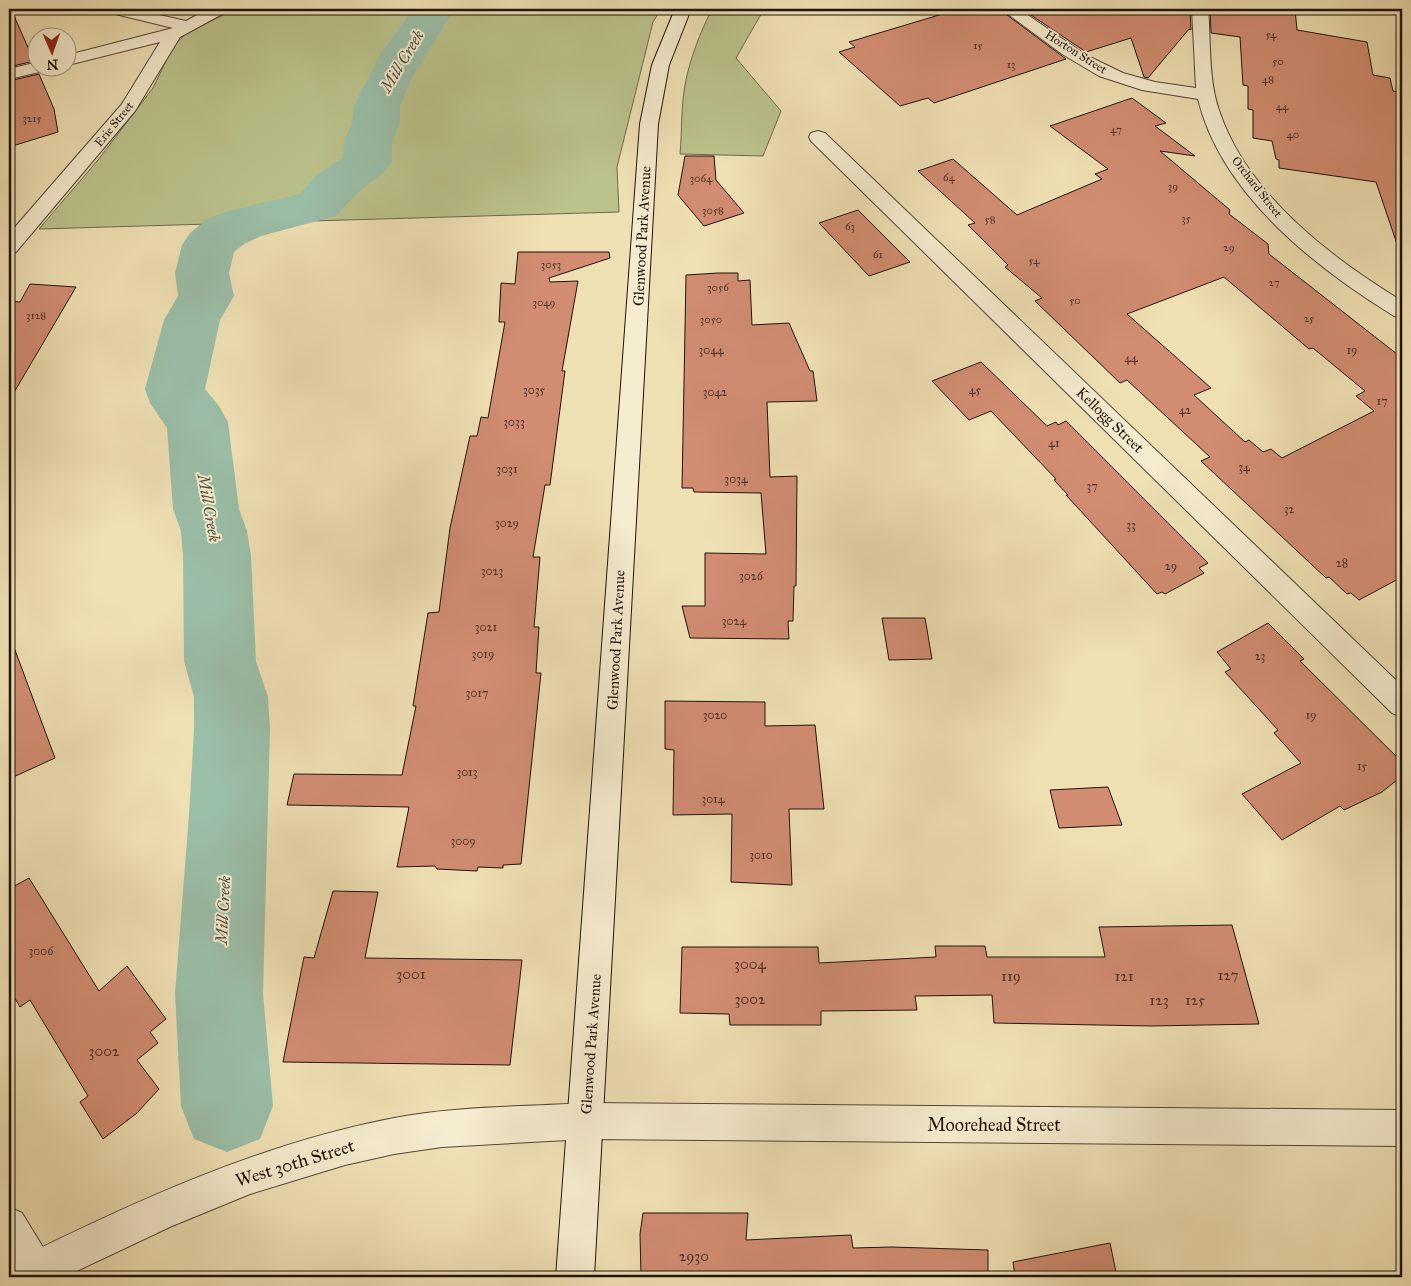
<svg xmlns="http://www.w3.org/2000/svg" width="1411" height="1286" font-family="'IM FELL Great Primer',serif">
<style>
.green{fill:#bbc28c;stroke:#6d6a4d}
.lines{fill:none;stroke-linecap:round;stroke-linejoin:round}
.river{fill:#9bbea8;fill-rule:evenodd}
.building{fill:#d18c72;stroke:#1f130e;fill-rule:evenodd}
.minor-casing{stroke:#534638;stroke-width:2}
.tertiary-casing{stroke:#534638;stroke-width:2}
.secondary-casing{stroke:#1f130e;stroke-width:2}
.minor{fill:#f5ebce;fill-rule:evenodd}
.tertiary{fill:#f5ebce;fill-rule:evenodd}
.secondary{fill:#f5ebce;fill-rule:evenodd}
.labels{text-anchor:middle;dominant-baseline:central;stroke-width:4;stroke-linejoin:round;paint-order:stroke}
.far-number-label{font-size:11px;fill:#4c3127}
.far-street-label{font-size:12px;fill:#1f130e;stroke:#f5ebce}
.number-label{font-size:12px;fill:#4c3127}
.street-label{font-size:15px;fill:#1f130e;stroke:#f5ebce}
.near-number-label{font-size:15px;fill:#4c3127}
.water-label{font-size:16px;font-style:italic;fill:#4a4f44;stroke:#f5ebce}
.near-street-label{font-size:18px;fill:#1f130e;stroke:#f5ebce}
</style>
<rect width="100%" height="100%" fill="#efe0b4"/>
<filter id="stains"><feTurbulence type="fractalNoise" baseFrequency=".004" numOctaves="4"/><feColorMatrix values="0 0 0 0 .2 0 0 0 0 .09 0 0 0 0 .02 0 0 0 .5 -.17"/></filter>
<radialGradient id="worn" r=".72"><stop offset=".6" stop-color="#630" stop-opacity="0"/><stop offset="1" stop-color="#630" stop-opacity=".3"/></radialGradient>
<!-- green -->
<g class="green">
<path d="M142,9H205C183,19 164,14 142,9Z"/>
<path d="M235,9H661L653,22L617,167L619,212L39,229L98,160L153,88L173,46L187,33Z"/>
<path d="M712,9H764L736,58L781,111L763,156L680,154C682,131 681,107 685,85C690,58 700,33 712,9Z"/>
</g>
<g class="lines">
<!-- river -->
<path class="river" d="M413,9H455L414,74L400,105V124L392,141V162L384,172L354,196L336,216L261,236L244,244L234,252L229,273L234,296L220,320L205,389L219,406L228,422L239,509L247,531L251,556L256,661L268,697L270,729L263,993L273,1106L260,1139L227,1152L194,1139L181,1106L175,993L189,815L194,729V697L184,661L183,556L181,531L173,509L167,428L150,403L145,389L164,320L178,296L175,273L182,245L190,233L206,220L225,212L300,194L318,174L343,158L344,141L352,124L354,105L380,55Z"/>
</g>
<!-- building -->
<g class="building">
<path d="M9,9H11L34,61L9,67Z"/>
<path d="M969,9H999L1066,59L934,103L928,98L900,106L839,52L855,47L849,42L949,12L951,14Z"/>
<path d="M1022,9H1190L1191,30L1189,29L1148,78L1144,77L1131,38L1086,52Z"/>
<path d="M1210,9H1295L1297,30L1367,42L1373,75L1390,78L1393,91L1402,93V243L1397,244L1376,182L1279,168V160L1276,159L1272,141L1253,138V110L1248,109V86L1243,85L1240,37L1211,33Z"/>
<path d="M39,74L54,109L58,132L9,147V81Z"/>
<path d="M1132,98L1166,123L1155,126L1195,156L1160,151L1230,210L1229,214L1268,244L1269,254L1402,358V577L1359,600L1351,593L1347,594L1329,577L1326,578L1201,461L1210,457L1127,380L1120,383L1035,301L1042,298L1005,267L1008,265L968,225L975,223L918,171L953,159L1017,215L1102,179L1095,174L1108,169L1050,126ZM1224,277L1309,349L1313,348L1365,391L1356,396L1374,411L1282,458L1271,449L1263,452L1249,440L1245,442L1194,395L1211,388L1127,314Z"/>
<path d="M685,156H714L716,180L744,213L704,226L678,195Z"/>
<path d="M858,210L910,262L869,276L819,223Z"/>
<path d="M518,252H609L610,258L549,278L550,282L578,281L562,371H565L550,485H545L533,557H540L534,627H539L536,673H541L521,864L503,865V868L478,867L477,871L437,869L435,866L397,867L409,807L287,805L294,774L402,775L416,706H413L428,613L439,612L450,528L470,436H477L481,417L488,418L505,322H499L501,283L515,284Z"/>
<path d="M718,273H738V281L750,280L752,325L789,323L810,371H813L817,401L767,402L770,477L797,476L796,586H794L793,621H788L789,639L690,638L682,606H705V553L766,554L761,493L694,492L693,488H682L686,275Z"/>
<path d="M30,284L76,287L9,401V301L20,302Z"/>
<path d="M981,362L1047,426L1056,422L1058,425L1066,421L1208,563L1199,568L1204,573L1165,594L1162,592L1157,594L1066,495H1068L1054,480L1056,479L991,411L969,420L932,381Z"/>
<path d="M882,618H925L932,659L889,660Z"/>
<path d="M1268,623L1304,659L1300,661L1402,762V776L1382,792L1344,810L1340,806L1282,840L1242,794L1301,763L1274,733L1278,730L1225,672L1231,669L1217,652Z"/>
<path d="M12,642L55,758L9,779V643Z"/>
<path d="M665,701L765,702V726L815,725L824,809H789L792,885L731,882L732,814L673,815L674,750L665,749Z"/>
<path d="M1108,787L1122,825L1059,828L1050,790Z"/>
<path d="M29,878L99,991L127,966L166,1019L150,1032L158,1043L137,1060L159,1089L137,1113L103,1139L80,1102L88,1096L30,1000L20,1007L9,988V889Z"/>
<path d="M333,891L378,892L365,958L522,960L510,1065L283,1062L304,957L314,958Z"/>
<path d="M1232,925L1259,1024L1151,1026L994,1023L992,995L915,996L917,1010L821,1011V1025H730L729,1014L680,1013L682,947H818L819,963L936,957L935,946H985L987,957H1105L1099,927Z"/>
<path d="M643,1213H748L746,1240L851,1235L853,1248L892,1247L988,1250V1277H715L641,1275L640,1234Z"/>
<path d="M1110,1243L1117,1277H1015L1013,1262Z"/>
</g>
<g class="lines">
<!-- minor casing -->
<g class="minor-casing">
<g id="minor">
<path d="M105,9H133L186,21L208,9H228L226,12L180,37L135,111L16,252L9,253V234L122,104L160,42L68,65V55L173,28L107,12Z"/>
<path d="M1001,9H1019L1086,55L1123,73L1155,82L1196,88L1192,9H1208C1211,42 1208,78 1219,110C1246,193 1331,258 1402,301V318L1394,316C1316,268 1221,194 1198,99L1142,90L1099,76L1062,54Z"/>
<path d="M38,62V68H46L44,71L9,79V69Z"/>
<path d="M818,131L825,133L1402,686V717L1392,713L811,141L809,137L811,133Z"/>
<path d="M9,1207L22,1213L49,1257L54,1271L52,1277H17L9,1262Z"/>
</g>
</g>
<!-- tertiary casing -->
<g class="tertiary-casing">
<path id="tertiary" d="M586,1103L1402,1110V1146L586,1139L442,1147L394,1154L345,1165L250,1194L172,1226L64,1277H9L10,1263C133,1202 259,1144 394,1118C457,1106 522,1107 586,1103Z"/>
</g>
<!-- secondary casing -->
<g class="secondary-casing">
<path id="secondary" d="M675,9H691L669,65L658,124L594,1277H556L640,124L652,65Z"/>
</g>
<!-- minor -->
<use href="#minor" class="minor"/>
<!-- tertiary -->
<use href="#tertiary" class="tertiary"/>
<!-- secondary -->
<use href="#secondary" class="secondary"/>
</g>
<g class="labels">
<!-- far-number labels -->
<g class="far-number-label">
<text x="1271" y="34">54</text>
<text x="978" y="45">15</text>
<text x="1278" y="61">50</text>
<text x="1011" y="64">13</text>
<text x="1268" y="79">48</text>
<text x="1282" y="106">44</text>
<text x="32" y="118">3215</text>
<text x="1116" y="129">47</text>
<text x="1293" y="134">40</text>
<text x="949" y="177">64</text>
<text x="701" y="178">3064</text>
<text x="1173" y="186">39</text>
<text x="713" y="210">3058</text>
<text x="1186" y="218">35</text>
<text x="990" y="219">58</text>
<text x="850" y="226">63</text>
<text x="1229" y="247">29</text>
<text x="878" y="254">61</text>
<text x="1034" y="260">54</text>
<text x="551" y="264">3053</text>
<text x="1274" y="282">27</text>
<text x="718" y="287">3056</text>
<text x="1075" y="300">50</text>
<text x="544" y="302">3049</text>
<text x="36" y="315">3128</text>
<text x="1309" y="318">25</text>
<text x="711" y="319">3050</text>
</g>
<!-- far-street labels -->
<g class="far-street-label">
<text transform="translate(1076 52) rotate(32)">Horton Street</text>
<text transform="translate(114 124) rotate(-51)">Erie Street</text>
<text transform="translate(1257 187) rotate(52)">Orchard Street</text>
</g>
<!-- number labels -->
<g class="number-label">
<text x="711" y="350">3044</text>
<text x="1352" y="350">19</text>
<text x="1131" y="358">44</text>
<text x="534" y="390">3035</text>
<text x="975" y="390">45</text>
<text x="715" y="392">3042</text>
<text x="1382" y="401">17</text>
<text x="1185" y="410">42</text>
<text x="514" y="422">3033</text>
<text x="1054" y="443">41</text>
<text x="1244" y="467">34</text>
<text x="507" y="469">3031</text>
<text x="736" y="479">3034</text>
<text x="1092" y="486">37</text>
<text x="1289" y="509">32</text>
<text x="507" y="523">3029</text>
<text x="1131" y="525">33</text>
<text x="1342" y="563">28</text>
<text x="1171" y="566">29</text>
<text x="492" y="571">3023</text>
<text x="751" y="576">3026</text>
<text x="734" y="621">3024</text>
<text x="486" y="627">3021</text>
<text x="483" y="654">3019</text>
<text x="1260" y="656">23</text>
<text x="477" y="693">3017</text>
<text x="715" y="715">3020</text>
<text x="1311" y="715">19</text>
<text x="1362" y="766">15</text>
<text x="467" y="772">3013</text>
<text x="713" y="799">3014</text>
<text x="463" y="841">3009</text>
<text x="761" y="855">3010</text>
<text x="41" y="951">3006</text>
</g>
<!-- street labels -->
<g class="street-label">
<text transform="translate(642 236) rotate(-87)">Glenwood Park Avenue</text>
<text transform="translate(1110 420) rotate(44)">Kellogg Street</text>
<text transform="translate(616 640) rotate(-87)">Glenwood Park Avenue</text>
<text transform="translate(591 1044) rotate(-86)">Glenwood Park Avenue</text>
</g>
<!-- near-number labels -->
<g class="near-number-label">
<text x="750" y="964">3004</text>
<text x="411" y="974">3001</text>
<text x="1228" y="975">127</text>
<text x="1011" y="976">119</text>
<text x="1124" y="976">121</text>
<text x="750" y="999">3002</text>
<text x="1159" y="1000">123</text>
<text x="1195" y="1000">125</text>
<text x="104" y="1051">3002</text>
<text x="694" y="1256">2930</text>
</g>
<!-- water labels -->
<g class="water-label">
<text transform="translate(402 61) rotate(-59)">Mill Creek</text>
<text transform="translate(209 508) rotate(80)">Mill Creek</text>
<text transform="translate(223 910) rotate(-87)">Mill Creek</text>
</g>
<!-- near-street labels -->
<g class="near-street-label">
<text x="994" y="1125">Moorehead Street</text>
<text transform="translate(295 1163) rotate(-17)">West 30th Street</text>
</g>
</g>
<!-- margin -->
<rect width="1411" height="1286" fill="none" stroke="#efe0b4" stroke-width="30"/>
<rect x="10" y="10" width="1391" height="1266" fill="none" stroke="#1f130e" stroke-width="2.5"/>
<rect x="15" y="15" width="1381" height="1256" fill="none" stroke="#1f130e"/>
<!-- north arrow -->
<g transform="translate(52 52) rotate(178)"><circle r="24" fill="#f5ebce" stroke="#9f9581"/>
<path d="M0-4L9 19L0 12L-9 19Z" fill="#8f2418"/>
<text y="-8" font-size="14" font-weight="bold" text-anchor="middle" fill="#1f130e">N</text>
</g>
<rect width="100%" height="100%" filter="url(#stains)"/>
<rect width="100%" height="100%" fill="url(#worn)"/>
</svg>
